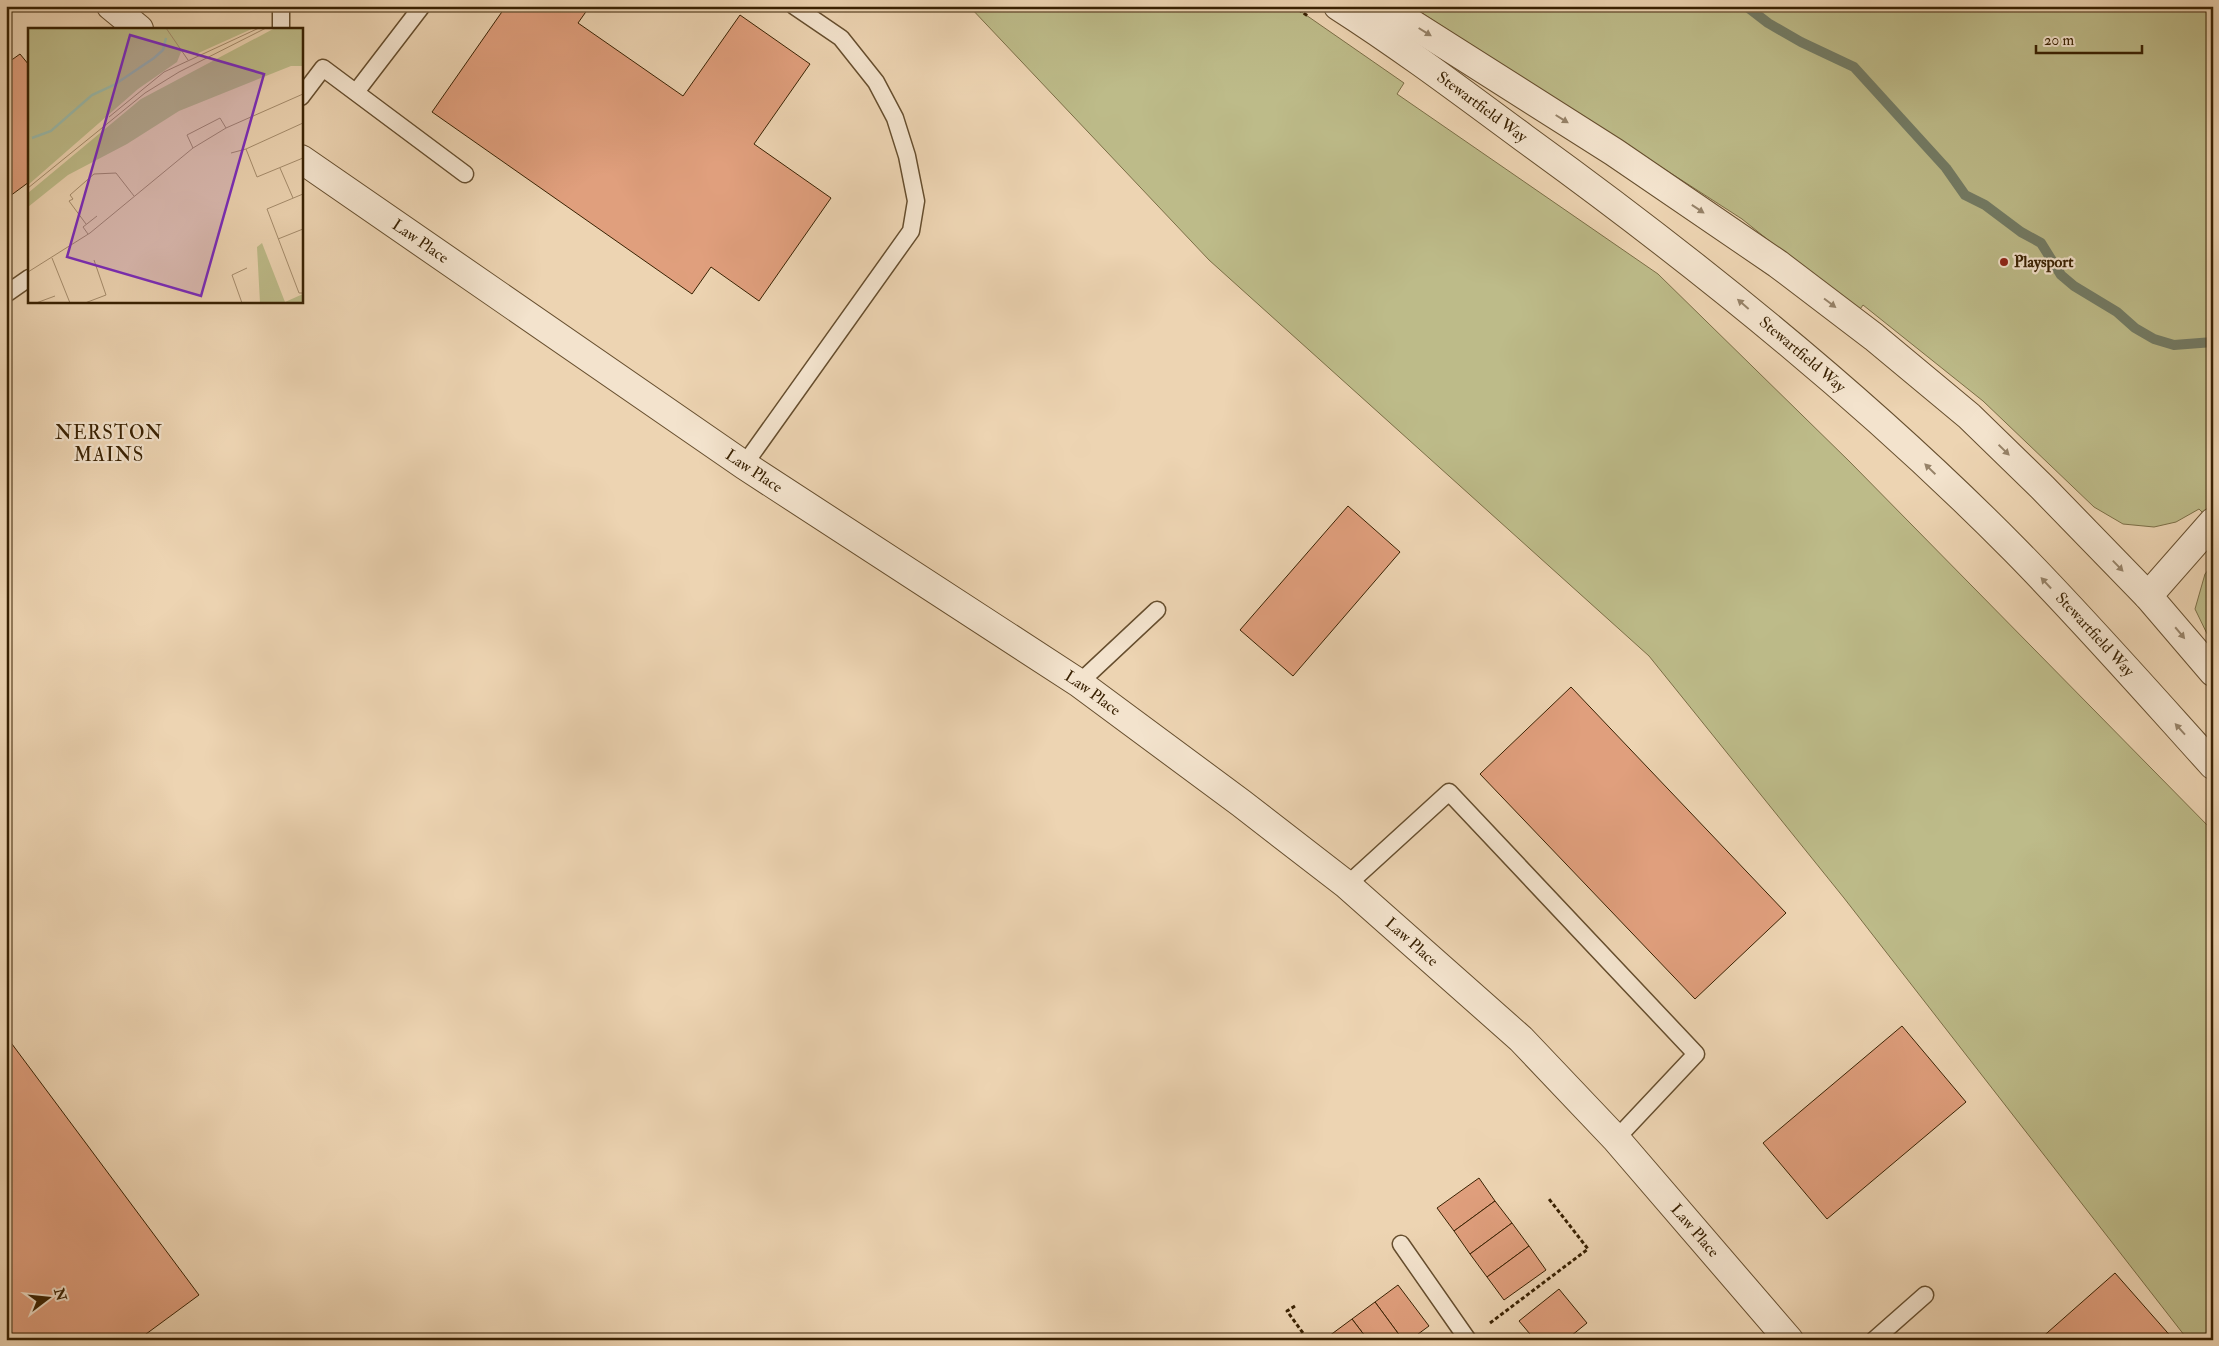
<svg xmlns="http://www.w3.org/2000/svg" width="2219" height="1346" font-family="'IM FELL Double Pica',serif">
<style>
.green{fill:#bdbb89;stroke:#7b6e46}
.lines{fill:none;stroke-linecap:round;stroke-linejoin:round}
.stream{stroke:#737c66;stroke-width:10}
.building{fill:#e09f7d;stroke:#392102}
.service-casing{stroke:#664e2e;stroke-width:19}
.minor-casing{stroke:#664e2e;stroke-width:30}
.tertiary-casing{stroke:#664e2e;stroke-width:30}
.path{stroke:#392102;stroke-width:3;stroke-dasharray:4 2.5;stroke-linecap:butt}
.service{stroke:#f3e3cd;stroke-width:16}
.minor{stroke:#f3e3cd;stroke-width:28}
.tertiary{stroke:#f3e3cd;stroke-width:28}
.oneway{fill:#968268}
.poi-dot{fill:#8f2418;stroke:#f3e3cd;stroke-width:2}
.labels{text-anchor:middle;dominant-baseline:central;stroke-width:4.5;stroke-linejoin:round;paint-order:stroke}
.street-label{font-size:16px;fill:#392102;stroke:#f3e3cd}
.poi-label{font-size:16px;font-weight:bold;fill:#392102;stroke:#f3e3cd;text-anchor:start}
.quarter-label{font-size:19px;letter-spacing:1px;fill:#392102;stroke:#f3e3cd}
.inset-river{fill:none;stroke:#9ab8a8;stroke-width:2.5}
.inset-road{fill:none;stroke:#a58c6c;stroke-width:1}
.view{fill:#7b2cbf;fill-opacity:0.15;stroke:#7b2cbf;stroke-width:2.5}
.inset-edge{fill:none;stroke:#392102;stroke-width:2.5}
</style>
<rect width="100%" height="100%" fill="#edd4b2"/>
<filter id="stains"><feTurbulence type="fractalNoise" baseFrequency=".004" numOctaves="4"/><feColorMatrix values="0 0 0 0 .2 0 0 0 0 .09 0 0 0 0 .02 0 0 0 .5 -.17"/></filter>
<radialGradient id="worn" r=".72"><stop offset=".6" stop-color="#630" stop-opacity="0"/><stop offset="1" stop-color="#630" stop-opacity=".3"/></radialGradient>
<!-- green -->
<g class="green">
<path d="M969,6H1293L1404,83L1397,94L1658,274L1850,462L2213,831V1340H2188L1844,898L1649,656L1209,260Z"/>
<path d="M1411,6H2213V523L2199,509L2176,522L2154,527L2123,524L2094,507L1983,401L1863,305L1858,312L1742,219Z"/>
<path d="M2213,564V646L2195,609L2205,574Z"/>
</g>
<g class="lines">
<!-- stream -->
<path class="stream" d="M1746,6L1768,23L1801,42L1854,67L1946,168L1965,195L1985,205L2021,232L2041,243L2061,275L2074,286L2117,312L2135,328L2154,339L2174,345L2213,342"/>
</g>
<!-- building -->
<g class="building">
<path d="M506,6H590L578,23L683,96L740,15L810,64L754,144L831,198L759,301L711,267L692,294L432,112Z"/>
<path d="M20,54L29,65V182L6,199V64Z"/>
<path d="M1348,506L1400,552L1293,676L1240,630Z"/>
<path d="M1571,687L1786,913L1695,999L1480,774Z"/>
<path d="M1902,1026L1966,1102L1827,1219L1763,1143Z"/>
<path d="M6,1036L199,1295L142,1337L144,1340H6Z"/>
<path d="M1479,1178L1495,1201L1454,1231L1437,1208Z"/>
<path d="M1495,1201L1512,1223L1470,1254L1454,1231Z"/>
<path d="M1512,1223L1529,1246L1487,1277L1470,1254Z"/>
<path d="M1529,1246L1546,1270L1504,1300L1487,1277Z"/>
<path d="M2115,1273L2174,1340H2039Z"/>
<path d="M1398,1285L1429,1326L1410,1340H1403L1375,1302Z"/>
<path d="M1559,1289L1587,1323L1566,1340H1535L1519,1321Z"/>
<path d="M1375,1302L1403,1340H1368L1352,1319Z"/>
<path d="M1352,1319L1368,1340H1331L1329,1336Z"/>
</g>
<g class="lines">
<!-- service casing -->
<g class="service-casing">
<g id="service">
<path d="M281,29V6"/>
<path d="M356,92L422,6"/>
<path d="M301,97L323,68L465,174"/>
<path d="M6,294L29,278"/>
<path d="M744,465L911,231L916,201L907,156L895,118L876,82L841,38L794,6"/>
<path d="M1079,683L1157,610"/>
<path d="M1347,885L1449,792L1696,1054L1616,1139"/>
<path d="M1401,1244L1468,1340"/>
<path d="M1874,1340L1925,1295"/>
</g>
</g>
<!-- minor casing -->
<g class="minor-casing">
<path id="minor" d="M2148,596L2213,522"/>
</g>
<!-- tertiary casing -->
<g class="tertiary-casing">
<g id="tertiary">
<path d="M111,6L139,29"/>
<path id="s1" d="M1338,6C1402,47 1463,93 1524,138C1697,263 1865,398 2015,550C2083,619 2148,693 2213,765"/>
<path d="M1384,6L1614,152L1778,264L1874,337L1969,416L2042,487L2148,596L2213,672"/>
<path id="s2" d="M301,159L744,465L1079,683L1241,803L1347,885L1521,1039L1616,1139L1789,1340"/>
</g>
</g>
<!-- path -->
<g class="path">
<path d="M1293,6L1308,16"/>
<path d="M1295,1306L1287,1311L1308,1340"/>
<path d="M1490,1323L1588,1249L1549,1199"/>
</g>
<!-- service -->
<use href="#service" class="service"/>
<!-- minor -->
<use href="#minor" class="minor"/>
<!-- tertiary -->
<use href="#tertiary" class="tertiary"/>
</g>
<!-- one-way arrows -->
<defs><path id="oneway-solid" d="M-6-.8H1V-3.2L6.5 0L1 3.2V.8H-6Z" transform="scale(1.25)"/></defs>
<g class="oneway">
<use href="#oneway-solid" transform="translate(1425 32) rotate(32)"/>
<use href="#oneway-solid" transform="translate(1562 119) rotate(32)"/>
<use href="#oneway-solid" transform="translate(1698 209) rotate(34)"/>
<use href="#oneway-solid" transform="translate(1830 303) rotate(37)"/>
<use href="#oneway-solid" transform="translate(1743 304) rotate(-139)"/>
<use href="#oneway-solid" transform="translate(2004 450) rotate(44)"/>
<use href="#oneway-solid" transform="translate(1930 469) rotate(-136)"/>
<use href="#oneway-solid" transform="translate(2118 566) rotate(46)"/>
<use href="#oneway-solid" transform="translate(2046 583) rotate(-133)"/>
<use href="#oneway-solid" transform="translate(2180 633) rotate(50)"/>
<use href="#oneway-solid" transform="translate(2180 729) rotate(-132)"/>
</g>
<!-- markers -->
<circle class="poi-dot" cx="2004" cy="262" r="5"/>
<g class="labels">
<!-- street labels -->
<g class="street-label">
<text stroke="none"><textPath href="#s1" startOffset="176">Stewartfield Way</textPath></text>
<text stroke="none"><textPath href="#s2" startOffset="145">Law Place</textPath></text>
<text stroke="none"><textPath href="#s1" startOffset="581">Stewartfield Way</textPath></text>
<text stroke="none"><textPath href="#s2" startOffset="550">Law Place</textPath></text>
<text stroke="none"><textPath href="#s1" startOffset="986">Stewartfield Way</textPath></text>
<text stroke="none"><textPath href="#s2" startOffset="955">Law Place</textPath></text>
<text stroke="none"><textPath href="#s2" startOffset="1360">Law Place</textPath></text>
<text stroke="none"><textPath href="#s2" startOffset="1765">Law Place</textPath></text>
</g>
<!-- poi labels -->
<g class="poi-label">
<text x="2014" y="262">Playsport</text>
</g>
<!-- quarter labels -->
<g class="quarter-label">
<text x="109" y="433">NERSTON<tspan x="109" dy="22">MAINS</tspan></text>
</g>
</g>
<!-- overview -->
<g transform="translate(28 28)">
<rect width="275" height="275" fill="#edd4b2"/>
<path d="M0,0H226L166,27L157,22L153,24L149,34L110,61L0,157ZM247,0H275V38H263L151,83L99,116L40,147L0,179V165L113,71ZM234,215L257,274L275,266V275H232L229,219Z" fill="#bdbb89"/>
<path class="inset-river" d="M4,110L23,103L64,67L86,57L126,30L135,22L138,10"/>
<path class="inset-road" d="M138,0L160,32M81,89L136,44L231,0M275,95L218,121L229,149L275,130M165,120L159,107L192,90L198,100M203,125L218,121M252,140L265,170M0,160L117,65L151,44L238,0M275,166L239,181L271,265H275M58,196L41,173L45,171L42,167L66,146L88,145L106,168M60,206L55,199L69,188M250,211L275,201M24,230L42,275M0,244L62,205L165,120L198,100L275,66M8,275L27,268M57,275L78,267L66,232M214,275L204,247L219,240"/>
<path class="view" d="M102,7L236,46L173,268L39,229Z"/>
<rect width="275" height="275" class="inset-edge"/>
</g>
<!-- margin -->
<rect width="2219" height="1346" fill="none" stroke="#edd4b2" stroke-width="25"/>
<rect x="8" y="8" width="2204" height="1331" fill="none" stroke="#392102" stroke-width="2.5"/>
<rect x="12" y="12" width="2194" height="1321" fill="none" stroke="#392102"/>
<!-- north arrow -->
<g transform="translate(48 1298) rotate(74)" stroke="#f3e3cd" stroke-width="4" paint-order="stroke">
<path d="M0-4L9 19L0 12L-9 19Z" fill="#392102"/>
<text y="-8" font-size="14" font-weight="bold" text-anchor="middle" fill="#392102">N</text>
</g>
<!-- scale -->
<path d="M2036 45v8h106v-8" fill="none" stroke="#392102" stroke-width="2.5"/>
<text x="2044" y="45" font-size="15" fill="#392102" stroke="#f3e3cd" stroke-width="4" paint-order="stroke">20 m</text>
<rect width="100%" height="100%" filter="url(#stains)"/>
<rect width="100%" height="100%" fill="url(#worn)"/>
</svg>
